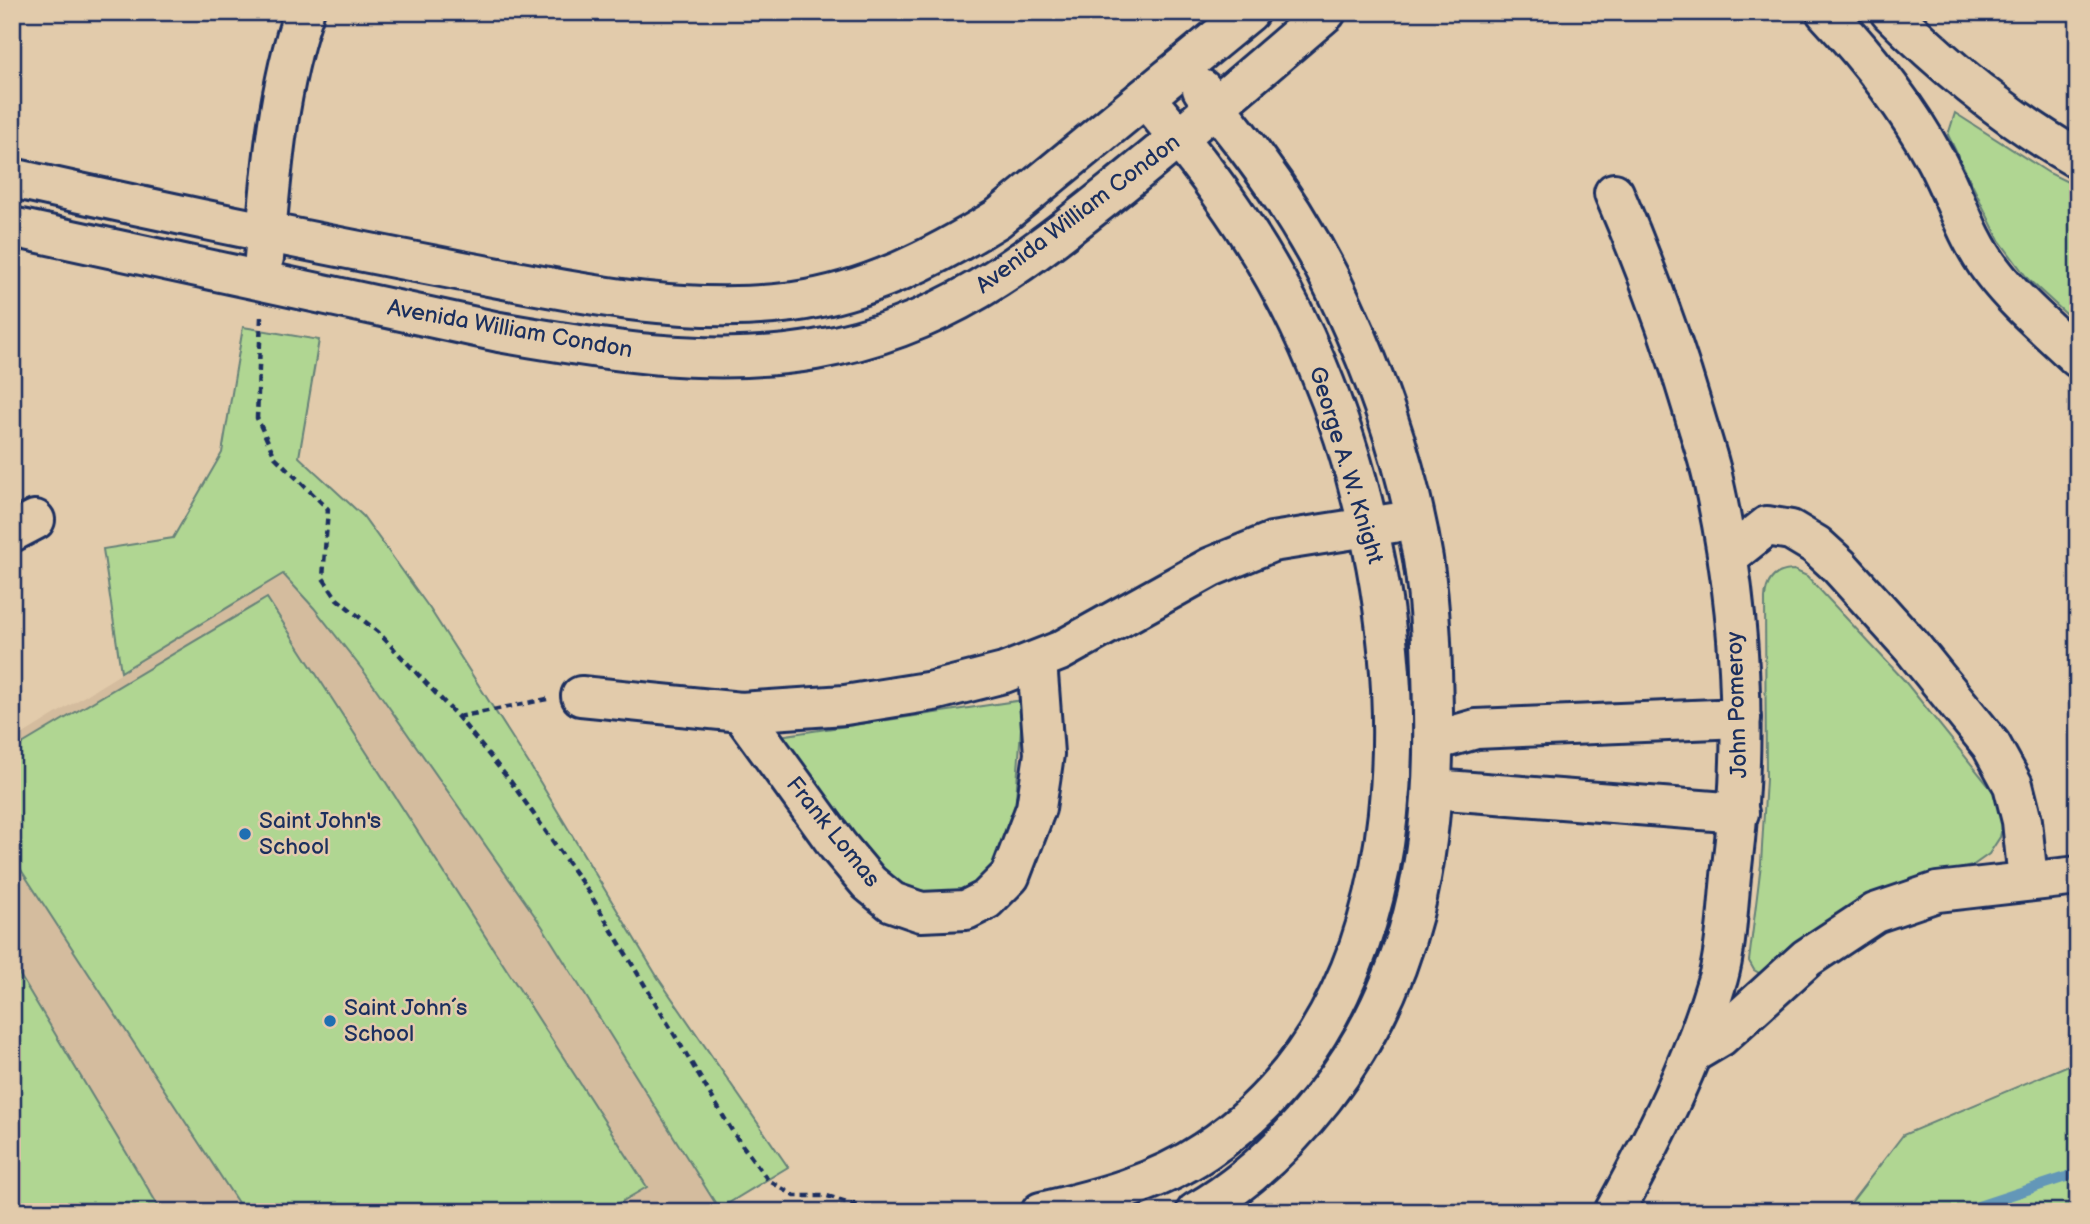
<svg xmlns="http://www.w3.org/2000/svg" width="2090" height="1224" font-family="'Balsamiq Sans',sans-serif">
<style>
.built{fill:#d4bc9e}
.green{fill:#b0d692;stroke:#668278;stroke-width:2}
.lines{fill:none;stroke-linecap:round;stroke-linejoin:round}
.stream{stroke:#6397b8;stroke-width:10}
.minor-casing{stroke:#1b2f5e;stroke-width:44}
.path{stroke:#1b2f5e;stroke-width:4.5;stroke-dasharray:7 5;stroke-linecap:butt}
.minor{stroke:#e2cbab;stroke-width:38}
.poi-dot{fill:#1f6fb2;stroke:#e2cbab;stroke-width:2.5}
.labels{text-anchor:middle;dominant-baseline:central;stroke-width:5;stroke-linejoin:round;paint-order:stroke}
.street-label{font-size:23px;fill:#1b2f5e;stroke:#e2cbab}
.poi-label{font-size:23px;fill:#1b2f5e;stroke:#e2cbab;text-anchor:start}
</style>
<rect width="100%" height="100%" fill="#e2cbab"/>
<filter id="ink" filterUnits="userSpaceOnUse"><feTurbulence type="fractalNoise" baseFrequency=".0143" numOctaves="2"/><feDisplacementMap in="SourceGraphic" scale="14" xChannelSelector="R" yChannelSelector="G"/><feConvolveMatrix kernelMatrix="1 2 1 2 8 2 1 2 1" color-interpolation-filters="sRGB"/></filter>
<g filter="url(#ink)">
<!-- built -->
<path class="built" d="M282,574L314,608L365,673L542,926L719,1209L715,1212H12V741Z"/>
<!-- green -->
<g class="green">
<path d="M1955,113L2049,173L2078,187V325L2028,279L1999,240L1948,135Z"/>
<path d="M243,327L319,340L299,457L363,516L430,609L531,767L658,978L788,1167L719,1209L542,926L365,673L314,608L283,574L121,672L103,549L173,538L222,453Z"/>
<path d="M1794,570L1807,576L1903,679L2000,800L2004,819L2000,837L1989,854L1972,866L1923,877L1761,974L1754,970L1749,961L1761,864L1766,779L1765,599C1766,581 1775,570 1794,570Z"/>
<path d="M267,598L647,1187L604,1212H244L12,856V750Z"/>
<path d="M1023,700L1012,855L969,896L927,907L889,878L779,736Z"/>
<path d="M12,962L162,1212H12Z"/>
<path d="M2078,1061V1212H1844L1903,1135Z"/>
</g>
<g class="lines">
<!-- stream -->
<path class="stream" d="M1960,1212L2078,1173"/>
<!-- minor casing -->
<g class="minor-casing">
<g id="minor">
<path d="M1826,12C1866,55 1906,105 1934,157C1955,195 1966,237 1992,271C2016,303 2049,330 2078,358"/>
<path d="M1890,12C1947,69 2008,119 2078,159"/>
<path d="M12,178C159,211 305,241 452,269C564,290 678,317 793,302C867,292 934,258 997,219L1249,12"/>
<path d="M12,227L499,332C602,350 710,368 815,350C947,327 1026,261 1127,180C1195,125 1260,69 1326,12"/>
<path d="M264,258C271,176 277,91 304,12"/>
<path d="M12,532L35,520"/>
<path d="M1728,557L1767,526L1791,530L1816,545L1839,566L1912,647L1991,745L2013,785L2022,821L2028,881"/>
<path d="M581,696L741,712L845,705L933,691L1004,673L1060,651L1211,567L1272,542L1393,523"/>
<path d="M741,712L838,846L869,883L892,902L921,912L966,910L986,900L1010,876L1036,808L1044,754L1037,661"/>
<path d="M1434,741L1476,729L1741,718"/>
<path d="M1433,789L1739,813"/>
<path d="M1693,1053L1720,1037L1807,958L1875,913L1937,892L2078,876"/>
<path d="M1041,1212C1098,1199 1156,1184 1205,1151C1450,988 1417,602 1317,365C1276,265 1216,179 1145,98"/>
<path d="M1196,1212C1246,1183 1288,1143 1323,1098C1413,983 1436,854 1433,711C1432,660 1431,609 1423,559C1409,473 1380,386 1343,306C1319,253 1287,201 1252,154C1236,132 1218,111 1202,89"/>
<path d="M1614,1212C1655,1137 1694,1060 1718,978C1727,946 1728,901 1732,867C1748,737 1741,603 1712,475C1707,454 1700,434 1694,413C1672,338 1645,265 1614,193"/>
</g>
</g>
<!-- path -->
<g class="path">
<path d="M261,317L257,418L275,457L328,509L323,578L337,599L378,632L458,717L511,782L590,894L734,1134L768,1180L795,1196H827L880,1212"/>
<path d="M458,717L547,699"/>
</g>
<!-- minor -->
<use href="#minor" class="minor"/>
</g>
</g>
<!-- markers -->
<g class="poi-dot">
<circle cx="245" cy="834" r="7"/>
<circle cx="330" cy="1021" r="7"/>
</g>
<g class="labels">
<!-- street labels -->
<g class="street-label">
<text transform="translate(1078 214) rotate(-37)">Avenida William Condon</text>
<text transform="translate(510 329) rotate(10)">Avenida William Condon</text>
<text transform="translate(1346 465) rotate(73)">George A. W. Knight</text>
<text transform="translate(1737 705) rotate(-92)">John Pomeroy</text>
<text transform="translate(833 832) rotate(51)">Frank Lomas</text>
</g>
<!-- poi labels -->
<g class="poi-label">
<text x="259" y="821">Saint John's<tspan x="259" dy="26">School</tspan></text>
<text x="344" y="1008">Saint John´s<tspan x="344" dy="26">School</tspan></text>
</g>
</g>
<!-- margin -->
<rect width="2090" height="1224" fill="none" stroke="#e2cbab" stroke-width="42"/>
<rect x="21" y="21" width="2048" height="1182" fill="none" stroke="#1b2f5e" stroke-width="2.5" filter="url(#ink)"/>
</svg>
